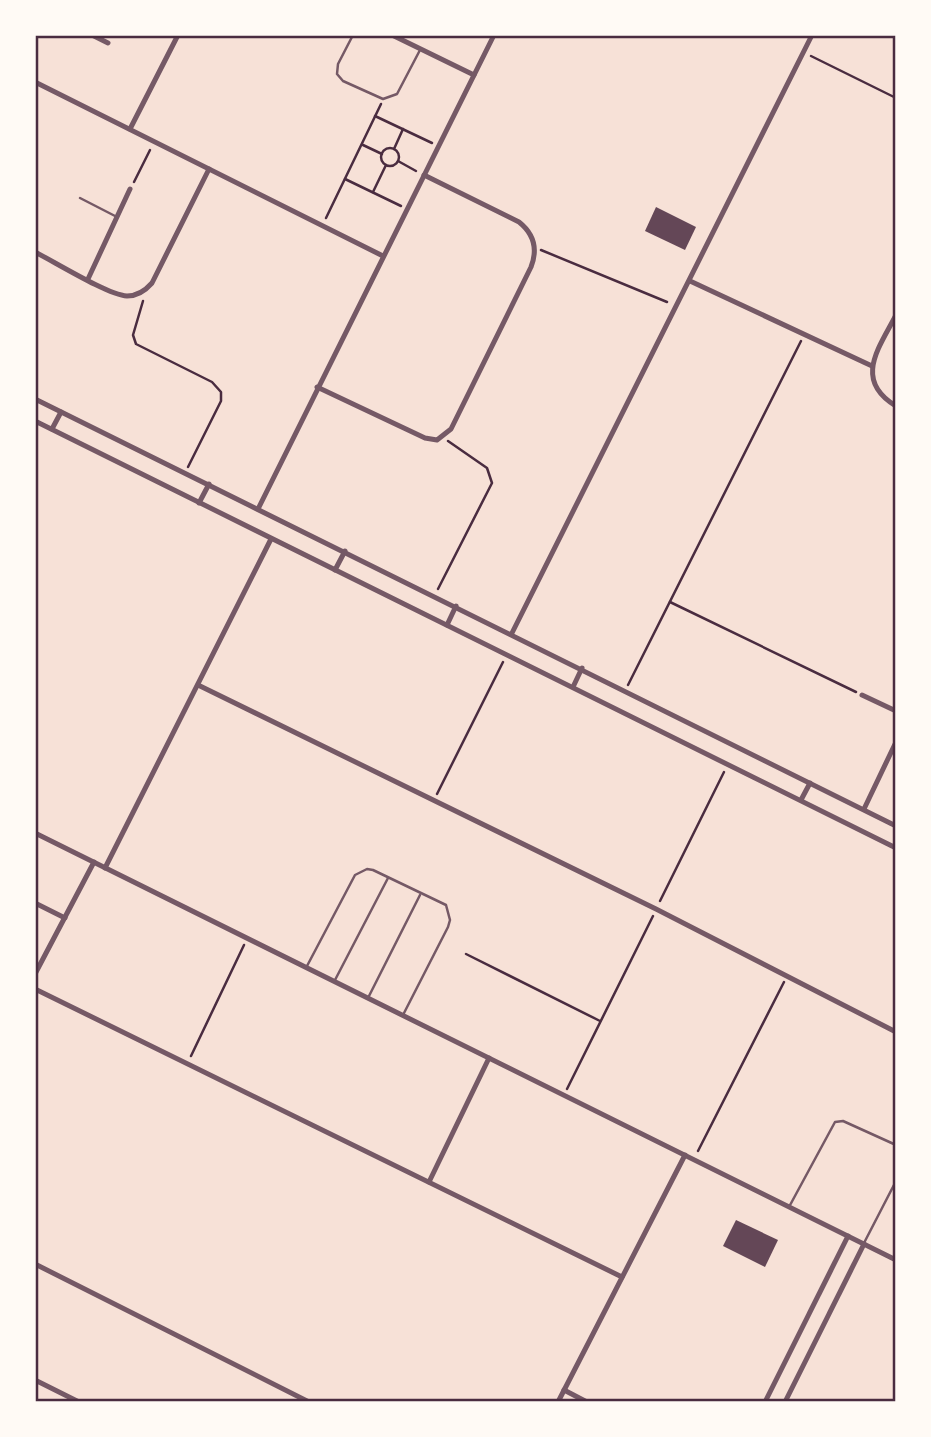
<svg xmlns="http://www.w3.org/2000/svg" width="931" height="1437" font-family="'Open Sans',sans-serif">
<style>
.building{fill:#644757}
.lines{fill:none;stroke-linecap:round;stroke-linejoin:round}
.path{stroke:#4a2c40;stroke-width:2.5}
.service{stroke:#755966;stroke-width:2.5}
.minor{stroke:#755966;stroke-width:5}
.neatline{fill:none;stroke:#4a2c40;stroke-width:2.5}
</style>
<rect width="100%" height="100%" fill="#f7e1d7"/>
<!-- building -->
<g class="building">
<path d="M656,207L696,227L685,250L645,231Z"/>
<path d="M736,1220L778,1240L765,1267L723,1246Z"/>
</g>
<g class="lines">
<!-- path -->
<g class="path">
<path d="M811,56L896,98"/>
<path d="M375,116L432,143"/>
<path d="M363,145L382,154"/>
<circle cx="390" cy="157" r="9"/>
<path d="M394,149L403,129"/>
<path d="M398,161L416,171"/>
<path d="M345,179L401,206"/>
<path d="M134,182L150,150"/>
<path d="M373,192L386,165"/>
<path d="M326,218L381,104"/>
<path d="M541,250L667,302"/>
<path d="M143,301L133,335L136,344L212,382L221,392V401L188,467"/>
<path d="M438,589L492,483L487,468L448,441"/>
<path d="M670,602L856,692"/>
<path d="M628,685L801,341"/>
<path d="M437,794L503,662"/>
<path d="M660,901L724,772"/>
<path d="M466,954L600,1021"/>
<path d="M191,1056L244,945"/>
<path d="M567,1089L653,916"/>
<path d="M698,1151L784,982"/>
</g>
<!-- service -->
<g class="service">
<path d="M353,35L338,64L337,74L343,81L383,99L397,94L420,50"/>
<path d="M35,172H36"/>
<path d="M80,198L117,217"/>
<path d="M307,966L355,875L367,869L373,870L446,905L450,920L448,927L403,1015"/>
<path d="M335,980L388,878"/>
<path d="M368,998L420,895"/>
<path d="M789,1207L835,1122L843,1121L896,1145"/>
<path d="M864,1243L896,1181"/>
</g>
<!-- minor -->
<g class="minor">
<path d="M92,35L108,43"/>
<path d="M392,35L474,75"/>
<path d="M35,82L383,256"/>
<path d="M130,129L178,35"/>
<path d="M35,252C55,262 108,295 127,296C138,296 145,291 152,283L209,169"/>
<path d="M88,279L130,189"/>
<path d="M690,281L872,366"/>
<path d="M896,315C879,348 853,380 896,406"/>
<path d="M317,387L425,438L437,440L451,429L531,267C538,249 534,234 519,222L424,175"/>
<path d="M35,399L896,826"/>
<path d="M35,421L896,848"/>
<path d="M52,429L61,412"/>
<path d="M199,503L209,484"/>
<path d="M258,509L494,35"/>
<path d="M335,570L345,551"/>
<path d="M447,625L456,606"/>
<path d="M512,633L812,35"/>
<path d="M198,685L656,909L896,1032"/>
<path d="M573,687L582,668"/>
<path d="M862,695L896,711"/>
<path d="M801,800L810,783"/>
<path d="M864,809L896,742"/>
<path d="M35,833L896,1260"/>
<path d="M105,868L271,539"/>
<path d="M35,903L65,918"/>
<path d="M35,974L94,862"/>
<path d="M35,989L622,1277"/>
<path d="M429,1182L489,1058"/>
<path d="M35,1264L309,1402"/>
<path d="M35,1380L79,1402"/>
<path d="M564,1390L587,1402"/>
<path d="M558,1402L685,1155"/>
<path d="M765,1402L848,1236"/>
<path d="M785,1402L864,1244"/>
</g>
</g>
<!-- border -->
<rect width="931" height="1437" fill="none" stroke="#fffaf5" stroke-width="74"/>
<rect x="37" y="37" width="857" height="1363" class="neatline"/>
</svg>
